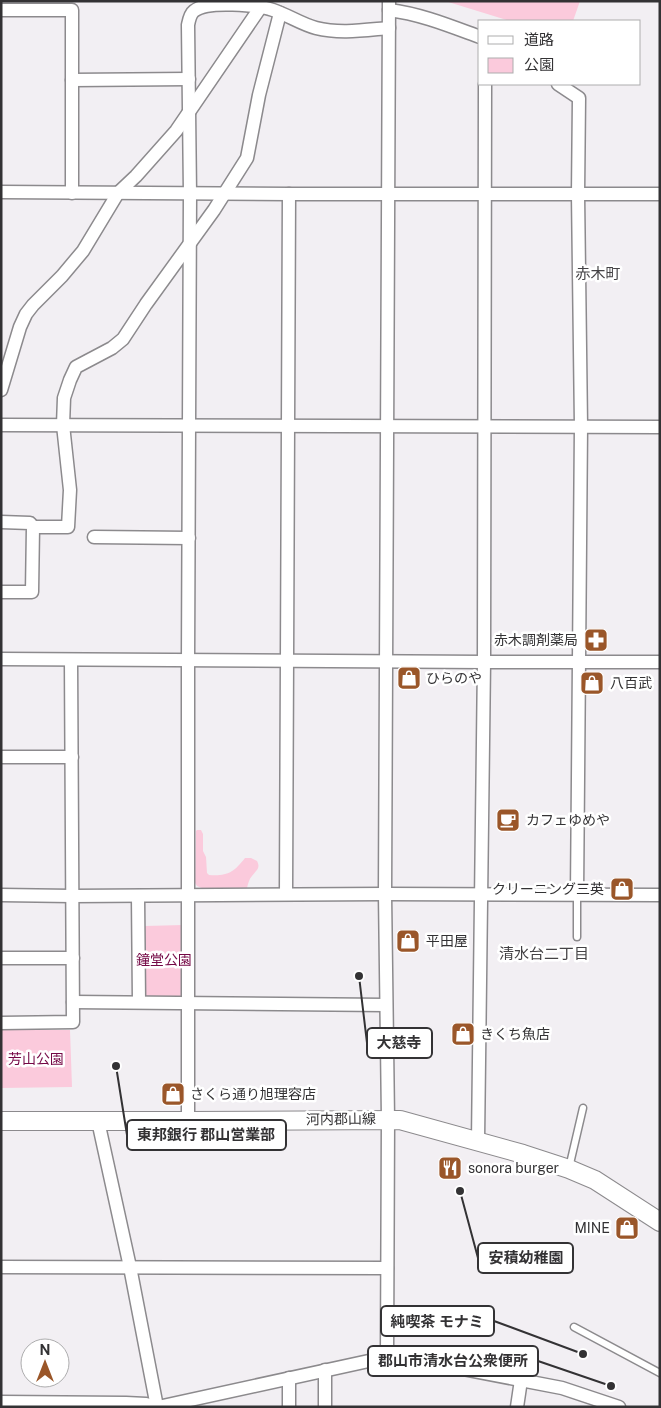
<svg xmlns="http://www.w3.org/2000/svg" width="661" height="1408" font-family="'Public Sans','Noto Sans JP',sans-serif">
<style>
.green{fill:#fbcadc}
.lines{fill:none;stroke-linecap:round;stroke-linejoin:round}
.lane-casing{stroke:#8c8a8d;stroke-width:9}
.street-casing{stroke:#8c8a8d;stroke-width:15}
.secondary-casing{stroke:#8c8a8d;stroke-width:20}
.lane{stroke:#fff;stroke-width:6}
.street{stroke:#fff;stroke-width:12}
.secondary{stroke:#fff;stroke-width:18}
.labels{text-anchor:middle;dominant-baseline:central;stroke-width:5;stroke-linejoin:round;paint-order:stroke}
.poi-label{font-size:14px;fill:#333234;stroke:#fff;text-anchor:start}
.park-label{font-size:14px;fill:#740745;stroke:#fff}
.street-label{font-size:14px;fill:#333234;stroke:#fff}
.neighbourhood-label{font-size:15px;fill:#444245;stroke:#fff}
.leader{fill:none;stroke:#333234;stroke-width:2}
.callout-dot{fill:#333234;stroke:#fff;stroke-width:2}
.callout{fill:#fff;stroke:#333234;stroke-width:2}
.callout-label{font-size:15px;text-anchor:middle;font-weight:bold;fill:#333234}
</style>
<rect width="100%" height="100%" fill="#f2eff3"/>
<!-- green -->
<g class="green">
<path d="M445,1H580L573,21H510Z"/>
<path d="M197,830H201L203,834V851L206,857L207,873L209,875C228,876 233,873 245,858H251L257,861C261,869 256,870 252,876C249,879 248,884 247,888L204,889L197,886L195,883L196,831Z"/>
<path d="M183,925V997L147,998L143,994L145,926Z"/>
<path d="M1,1030H70L72,1087L1,1088Z"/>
</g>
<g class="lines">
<!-- lane casing -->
<g class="lane-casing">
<g id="lane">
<path d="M577,937V895"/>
<path d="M569,1168L583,1108"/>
<path d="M574,1327L660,1373"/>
</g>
</g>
<!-- street casing -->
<g class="street-casing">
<g id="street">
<path d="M1,10H72V193"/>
<path d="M389,10C421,14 450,26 480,37"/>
<path d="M72,80L189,79"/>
<path d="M558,84L579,98L578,194L581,426L577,895"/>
<path d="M1,192L289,194H660"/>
<path d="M1,390L20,327L26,314L33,305L62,276L83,251L118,193L136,176L176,131L260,8"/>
<path d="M1,425L660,427"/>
<path d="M1,522L30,523L33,527L32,592H1"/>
<path d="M33,527H68L70,490L63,425L64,398L70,380L76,367L112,348L123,339L146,304L214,210L247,158L259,95L280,13"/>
<path d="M94,537L189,538"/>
<path d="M1,659L484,662H660"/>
<path d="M1,757H72"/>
<path d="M286,894L289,194"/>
<path d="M1,895L72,896L385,894L660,895"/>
<path d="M138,896L139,1002"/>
<path d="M1,958H73"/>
<path d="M73,1002L386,1005"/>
<path d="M1,1023L73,1022L71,660"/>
<path d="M98,1121L130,1267L157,1407"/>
<path d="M188,1121V660L190,194L188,25C189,20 190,14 194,11C207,0 258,5 273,10C288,15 301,24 316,28C340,34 365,30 389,28"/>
<path d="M478,1141L484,662L485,84"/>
<path d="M1,1267L387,1268"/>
<path d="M387,1357L388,1119L385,894L389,1"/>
<path d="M1,1402L126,1403L146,1404L156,1407"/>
<path d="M158,1407L387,1357L411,1359L562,1388L619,1407"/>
<path d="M289,1407V1378"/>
<path d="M325,1407V1370"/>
<path d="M517,1407L521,1380"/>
</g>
</g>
<!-- secondary casing -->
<g class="secondary-casing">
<path id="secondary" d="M1,1121H188L400,1120L523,1154L569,1169L595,1180L660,1222"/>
</g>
<!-- lane -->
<use href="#lane" class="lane"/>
<!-- street -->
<use href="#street" class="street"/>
<!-- secondary -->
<use href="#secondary" class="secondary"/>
</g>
<!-- icons -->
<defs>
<g id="pharmacy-square" transform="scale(1.25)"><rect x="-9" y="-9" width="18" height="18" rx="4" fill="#9a5629" stroke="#fff"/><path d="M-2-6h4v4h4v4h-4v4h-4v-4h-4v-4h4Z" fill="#fff"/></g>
<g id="shop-square" transform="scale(1.25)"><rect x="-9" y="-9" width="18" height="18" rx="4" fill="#9a5629" stroke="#fff"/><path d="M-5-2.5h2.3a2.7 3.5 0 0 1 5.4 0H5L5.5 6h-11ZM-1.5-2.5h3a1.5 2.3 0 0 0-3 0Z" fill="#fff"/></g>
<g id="cafe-square" transform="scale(1.25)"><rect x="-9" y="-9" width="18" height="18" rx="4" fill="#9a5629" stroke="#fff"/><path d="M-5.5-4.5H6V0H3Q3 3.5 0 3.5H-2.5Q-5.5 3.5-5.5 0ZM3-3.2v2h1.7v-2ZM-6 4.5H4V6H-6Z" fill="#fff"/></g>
<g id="restaurant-square" transform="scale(1.25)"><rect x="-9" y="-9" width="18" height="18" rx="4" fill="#9a5629" stroke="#fff"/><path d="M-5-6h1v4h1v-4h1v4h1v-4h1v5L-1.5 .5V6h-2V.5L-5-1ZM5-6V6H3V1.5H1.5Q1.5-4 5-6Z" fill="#fff"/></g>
</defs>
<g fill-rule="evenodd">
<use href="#pharmacy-square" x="596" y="640"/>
<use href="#shop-square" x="409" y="678"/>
<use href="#shop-square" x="592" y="683"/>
<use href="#cafe-square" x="508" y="820"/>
<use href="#shop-square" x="622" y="889"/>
<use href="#shop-square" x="408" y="941"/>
<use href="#shop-square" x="463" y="1034"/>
<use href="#shop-square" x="173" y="1094"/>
<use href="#restaurant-square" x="450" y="1168"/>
<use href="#shop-square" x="627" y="1228"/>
</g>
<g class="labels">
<!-- poi labels -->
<g class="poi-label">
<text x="578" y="640" text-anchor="end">赤木調剤薬局</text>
<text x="426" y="678">ひらのや</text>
<text x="610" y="683">八百武</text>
<text x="526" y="820">カフェゆめや</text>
<text x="604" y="889" text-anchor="end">クリーニング三英</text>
<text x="426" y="941">平田屋</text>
<text x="480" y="1034">きくち魚店</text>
<text x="190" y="1094">さくら通り旭理容店</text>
<text x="468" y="1168">sonora burger</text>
<text x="610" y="1228" text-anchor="end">MINE</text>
</g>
<!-- park labels -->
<g class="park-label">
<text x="164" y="960">鐘堂公園</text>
<text x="36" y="1059">芳山公園</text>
</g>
<!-- street labels -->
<g class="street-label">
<text transform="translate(341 1119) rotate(-1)">河内郡山線</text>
</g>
<!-- neighbourhood labels -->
<g class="neighbourhood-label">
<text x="598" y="273">赤木町</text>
<text x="544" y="953">清水台二丁目</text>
</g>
</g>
<!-- callouts -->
<path class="leader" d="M359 976L367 1043M116 1066L127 1135M460 1191L478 1258M583 1354L494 1321M611 1386L538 1361"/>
<g class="callout-dot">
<circle cx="359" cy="976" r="5"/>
<circle cx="116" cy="1066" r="5"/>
<circle cx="460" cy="1191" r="5"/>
<circle cx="583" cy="1354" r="5"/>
<circle cx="611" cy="1386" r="5"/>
</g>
<g class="callout">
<rect x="367" y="1028" width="65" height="30" rx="5"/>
<rect x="127" y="1120" width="159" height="30" rx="5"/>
<rect x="478" y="1243" width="95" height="30" rx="5"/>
<rect x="381" y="1306" width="113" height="30" rx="5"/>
<rect x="368" y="1346" width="170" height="30" rx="5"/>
</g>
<g class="callout-label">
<text x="399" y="1048">大慈寺</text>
<text x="206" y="1140">東邦銀行 郡山営業部</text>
<text x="526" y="1263">安積幼稚園</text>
<text x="437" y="1327">純喫茶 モナミ</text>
<text x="453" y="1366">郡山市清水台公衆便所</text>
</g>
<!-- border -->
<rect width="661" height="1408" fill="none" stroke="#333234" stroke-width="5"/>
<!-- legend -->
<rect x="478" y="20" width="162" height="65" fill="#ffffff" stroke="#adadae"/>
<rect x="488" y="36" width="25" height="8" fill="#ffffff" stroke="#adadae"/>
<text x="524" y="45" font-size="15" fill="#333234">道路</text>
<rect x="488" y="58" width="25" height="15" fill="#fbcadc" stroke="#adadae"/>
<text x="524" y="70" font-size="15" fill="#333234">公園</text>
<!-- north arrow -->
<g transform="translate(45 1363)"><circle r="24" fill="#ffffff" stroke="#adadae"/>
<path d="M0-4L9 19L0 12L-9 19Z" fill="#9a5629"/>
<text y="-8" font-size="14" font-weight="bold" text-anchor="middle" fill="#333234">N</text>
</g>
</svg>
